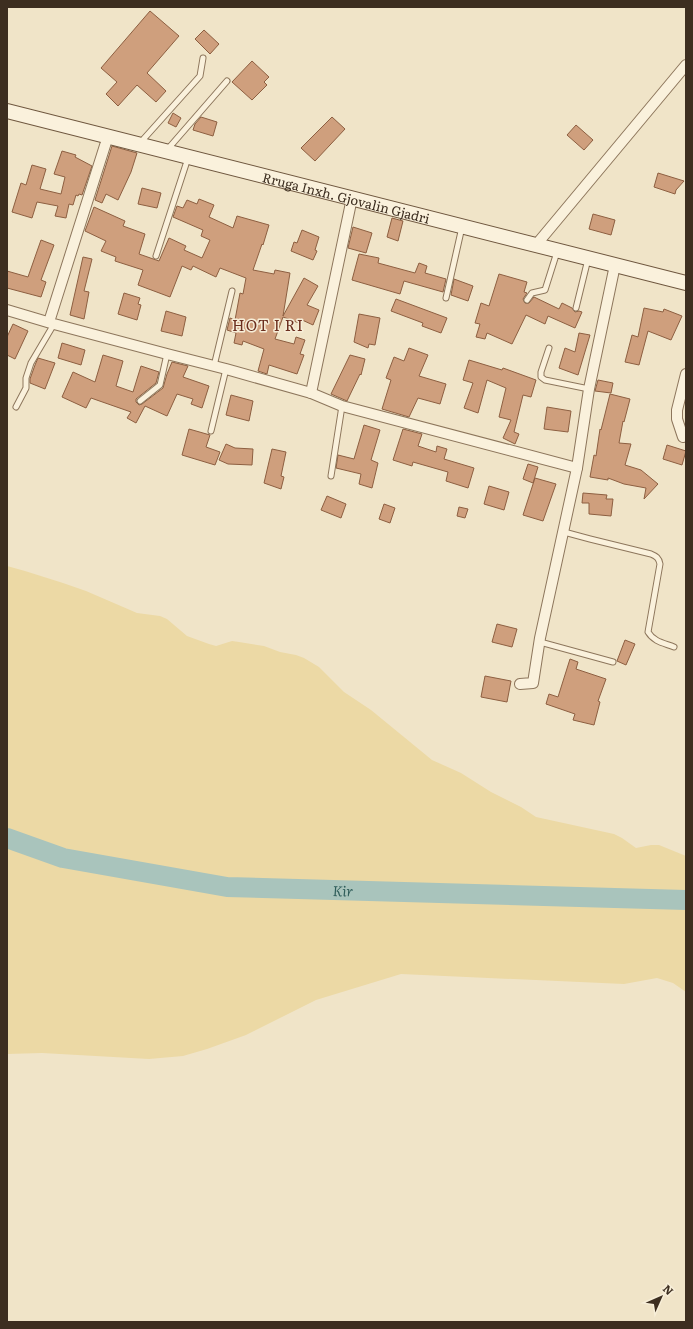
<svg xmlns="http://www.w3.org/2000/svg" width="693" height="1329" font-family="Literata,serif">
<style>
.sand{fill:#ecd9a5}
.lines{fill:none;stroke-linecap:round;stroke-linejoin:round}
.river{stroke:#a9c4bc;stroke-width:20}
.building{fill:#cf9f7d;stroke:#8d5f41}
.service-casing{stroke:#8d765c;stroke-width:7}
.minor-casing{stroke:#8d765c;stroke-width:12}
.secondary-casing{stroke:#6f573f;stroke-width:16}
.service{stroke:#faf1dc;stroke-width:5}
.minor{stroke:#faf1dc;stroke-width:10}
.secondary{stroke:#faf1dc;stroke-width:14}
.labels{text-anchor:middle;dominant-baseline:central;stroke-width:3;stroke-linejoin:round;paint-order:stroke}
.street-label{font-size:13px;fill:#3d2e20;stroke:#f7eed8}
.water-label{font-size:14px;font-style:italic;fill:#2f5d5a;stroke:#f7eed8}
.quarter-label{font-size:15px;letter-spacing:1px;fill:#6b2e1e;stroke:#f7eed8}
</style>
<rect width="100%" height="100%" fill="#f0e4c8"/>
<!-- sand -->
<path class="sand" d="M7,566L25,571L63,583L86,591L137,613L160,616L167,619L187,636L209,644L216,646L232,641L239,642L264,646L280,652L296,655L304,658L319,667L344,692L371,710L432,760L461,773L491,792L521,807L536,817L614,834L622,838L636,848L651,845H659L686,856V992L673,983L657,978L624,984L401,974L316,1000L246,1035L207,1049L183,1056L149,1059L42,1053L7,1054Z"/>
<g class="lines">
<!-- river -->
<path class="river" id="s1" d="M7,838L63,858L227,887L686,900"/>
</g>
<!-- building -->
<g class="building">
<path d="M150,11L179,36L147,73L166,91L156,102L137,85L118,106L106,94L117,82L101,68Z"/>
<path d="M204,30L219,44L210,54L195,39Z"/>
<path d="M252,61L269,77L264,82L267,85L252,100L232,82Z"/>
<path d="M173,113L181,118L176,127L168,123Z"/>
<path d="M201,117L217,122L213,136L193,130L195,124Z"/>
<path d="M332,117L345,129L315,161L301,148Z"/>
<path d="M576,125L593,140L584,150L567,135Z"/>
<path d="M112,146L137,153L131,172L118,200L106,194L102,203L95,200Z"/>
<path d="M62,151L76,155L75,157L92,166L82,195L79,194L78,196L76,195L73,205L69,204L66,218L55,216L58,206L37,202L32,218L12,212L21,183L26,185L32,165L46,169L40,189L61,194L65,177L54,174Z"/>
<path d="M658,173L684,181L676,190L675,194L654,187Z"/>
<path d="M142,188L161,193L157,208L138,204Z"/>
<path d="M199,199L214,205L209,217L233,228L237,216L269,225L263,245L262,244L253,270L274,274L275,270L290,273L283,316L304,278L318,286L307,305L319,310L313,325L300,319L299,323L283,317L275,339L294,344L296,337L305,340L300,354L304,355L297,374L269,365L267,374L258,371L264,349L243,341L242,345L234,343L236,333L227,330L230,318L235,320L240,293L243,294L246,278L220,268L216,277L193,266L191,270L182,266L170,297L138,285L143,270L115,261L116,257L101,251L106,241L85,231L94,207L125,221L123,226L145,234L139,254L159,261L169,238L186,246L184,250L202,258L210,240L201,236L203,230L173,217L177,206L183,208L187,200L197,204Z"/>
<path d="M593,214L615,220L611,235L589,229Z"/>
<path d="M392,218L403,221L398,241L387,237Z"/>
<path d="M353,227L372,233L366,253L348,248Z"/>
<path d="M302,230L319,237L315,250L317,251L313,260L291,251L294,242L297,243Z"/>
<path d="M41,240L54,245L41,280L46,282L41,297L7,288V271L28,277Z"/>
<path d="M359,254L379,258L378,263L415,273L419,263L427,266L425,273L446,279L443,292L404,281L400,294L352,280Z"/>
<path d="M83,257L92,259L84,291L89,292L84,319L70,315Z"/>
<path d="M499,274L527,282L524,292L527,293L523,299L525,303H529L534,297L559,309L562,303L572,308L575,312L579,311L582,312L575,328L548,316L545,324L526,315L512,344L487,333L485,339L476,337L480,324L475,323L481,303L489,306Z"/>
<path d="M454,279L473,286L468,301L451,295Z"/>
<path d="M124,293L140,298L138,304L141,305L137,320L118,314Z"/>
<path d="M396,299L447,318L441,333L422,326L423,323L391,311Z"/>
<path d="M644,308L663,312L664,309L682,316L671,340L648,331L639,365L625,362L632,335L638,337Z"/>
<path d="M166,311L186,317L182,336L161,331Z"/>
<path d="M359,314L380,318L375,345L369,344L368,348L354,342Z"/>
<path d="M13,324L28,331L15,359L7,355V337Z"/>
<path d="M579,333L590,335L578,375L559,368L565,348L575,352Z"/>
<path d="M62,343L85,350L81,365L58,358Z"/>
<path d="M409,348L428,355L419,376L446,384L440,404L418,398L409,417L382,409L391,380L386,378L394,357L404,361Z"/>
<path d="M103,355L123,361L116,386L133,392L141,366L159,372L156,383L136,399V402L139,405L142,404L163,388L167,374L172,362L188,366L183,377L209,386L202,408L191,404L193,399L177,394L167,416L145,406L136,423L127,418L131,412L91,398L86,408L62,397L73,372L95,382Z"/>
<path d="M350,355L365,359L361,375L360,374L347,401L331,394Z"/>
<path d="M38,358L55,363L45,389L30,383V379L35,365Z"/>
<path d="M469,360L502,370L503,368L536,380L531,397L523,395L514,432L519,434L515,444L503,438L511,420L499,417L506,388L487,380L478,413L464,408L473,383L463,380Z"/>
<path d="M598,380L613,383L611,393L595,391Z"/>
<path d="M610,394L630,399L624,422L623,421L619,443L631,444L625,465L641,470L658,484L644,499L646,488L624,484L608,478V480L590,477L594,455L596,456L600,429L601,430Z"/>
<path d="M231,395L253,401L249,421L226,415Z"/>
<path d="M547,407L571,411L568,432L544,429Z"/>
<path d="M364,425L380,430L371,460L378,463L372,488L359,484L361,474L336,468L338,455L354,459Z"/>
<path d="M189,429L210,435L206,447L220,452L215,465L182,455Z"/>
<path d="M403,429L422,434L418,446L436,452L437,446L447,449L444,459L474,468L468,488L446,481L448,472L413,462L412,466L393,460Z"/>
<path d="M226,444L235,448L253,449L252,465L228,464L219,460Z"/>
<path d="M667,445L686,451L682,465L663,459Z"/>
<path d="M272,449L286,452L281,476L284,477L281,489L264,483Z"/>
<path d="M528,464L538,467L533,483L523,479Z"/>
<path d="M535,478L556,484L543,521L523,515Z"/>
<path d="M489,486L509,492L504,510L484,504Z"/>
<path d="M583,493L607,495L606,499H613L611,516L589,514V503H582Z"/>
<path d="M327,496L346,504L341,518L321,510Z"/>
<path d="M384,504L395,508L390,523L379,519Z"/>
<path d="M459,507L468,509L465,518L457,516Z"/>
<path d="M497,624L517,629L512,647L492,642Z"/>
<path d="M625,640L635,644L626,665L617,661Z"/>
<path d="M570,659L578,662L576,669L606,679L598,701L600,702L594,725L573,720L575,714L546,704L549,694L558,697Z"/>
<path d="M485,676L511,681L507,702L481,697Z"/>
</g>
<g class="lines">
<!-- service casing -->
<g class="service-casing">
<g id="service">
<path d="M140,143L200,76L203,58"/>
<path d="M167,150L227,81"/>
<path d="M156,256L188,158"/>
<path d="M446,298L462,227"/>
<path d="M527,300L532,293L545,290L557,252"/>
<path d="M576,308L588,259"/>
<path d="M549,348L541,372V377L545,380L589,389"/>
<path d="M214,366L232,291"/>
<path d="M140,401L160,385L167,354"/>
<path d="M16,407L26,388V378L31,363L54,324"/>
<path d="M211,431L226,369"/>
<path d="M331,476L342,406"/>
<path d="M564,532L590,539L651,554C656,556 659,558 660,564L648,632C654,642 664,643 674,647"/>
<path d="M540,642L613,662"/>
</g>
</g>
<!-- minor casing -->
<g class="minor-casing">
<g id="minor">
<path d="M536,245L686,65"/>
<path d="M7,310L54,324L167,354L226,369L311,393L342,406L577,468"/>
<path d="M49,322L108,136"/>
<path d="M311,393L352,198"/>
<path d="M683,437L677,419V410L686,374"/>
<path d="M520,684L533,683L540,638L577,468L589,389L615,265"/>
</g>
</g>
<!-- secondary casing -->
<g class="secondary-casing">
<g id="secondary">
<path id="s2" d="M7,111L686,283"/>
</g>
</g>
<!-- service -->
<use href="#service" class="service"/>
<!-- minor -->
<use href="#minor" class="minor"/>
<!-- secondary -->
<use href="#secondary" class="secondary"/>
</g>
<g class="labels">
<!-- street labels -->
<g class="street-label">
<text stroke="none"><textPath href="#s2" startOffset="350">Rruga Inxh. Gjovalin Gjadri</textPath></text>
</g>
<!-- water labels -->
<g class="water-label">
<text stroke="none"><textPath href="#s1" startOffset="342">Kir</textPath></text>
</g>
<!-- quarter labels -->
<g class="quarter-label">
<text x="268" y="324">HOT I RI</text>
</g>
</g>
<!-- border -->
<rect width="693" height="1329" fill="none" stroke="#3d2e20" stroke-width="16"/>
<!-- north arrow -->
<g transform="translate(661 1297) rotate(45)" stroke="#f7eed8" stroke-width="3" paint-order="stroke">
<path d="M0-3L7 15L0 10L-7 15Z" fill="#3d2e20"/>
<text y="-6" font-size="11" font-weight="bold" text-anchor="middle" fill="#3d2e20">N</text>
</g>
</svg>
